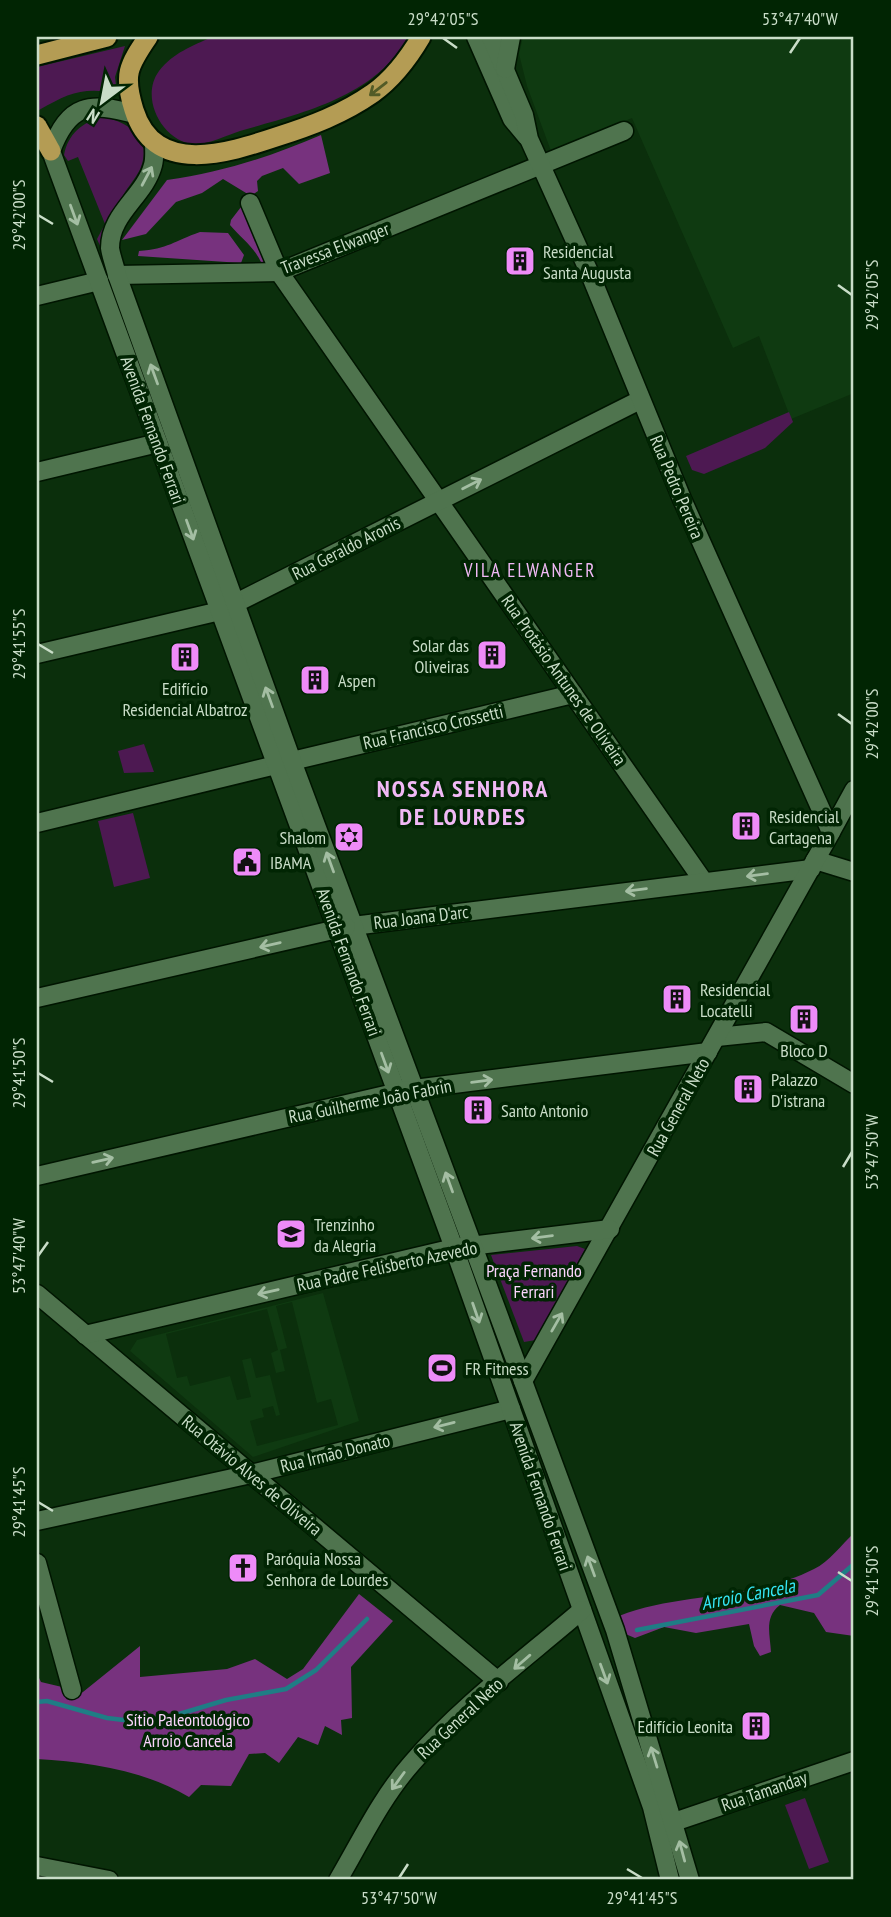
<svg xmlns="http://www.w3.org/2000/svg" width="891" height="1917" font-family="'PT Sans Narrow',sans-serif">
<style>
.built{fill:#0f3a11;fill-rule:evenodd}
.green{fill:#4d1952}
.forest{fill:#77327e}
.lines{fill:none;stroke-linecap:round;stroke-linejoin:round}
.stream{stroke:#1f7d85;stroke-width:4.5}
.minor-casing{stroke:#001500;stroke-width:21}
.tertiary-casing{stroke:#001500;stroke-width:21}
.secondary-casing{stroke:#001500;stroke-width:21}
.trunk-casing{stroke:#001500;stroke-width:23}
.minor{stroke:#4f744e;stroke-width:18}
.tertiary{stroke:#4f744e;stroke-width:18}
.secondary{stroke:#4f744e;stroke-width:18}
.trunk{stroke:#b49c54;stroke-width:19}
.oneway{stroke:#525b27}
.oneway2{stroke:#a4bea3}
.ticks{fill:none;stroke:#c9ddc8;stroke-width:2.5}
.labels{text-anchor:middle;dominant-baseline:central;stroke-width:7;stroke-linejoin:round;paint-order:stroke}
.street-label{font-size:18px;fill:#c9ddc8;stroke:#012503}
.poi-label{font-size:18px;fill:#c9ddc8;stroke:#012503;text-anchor:start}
.park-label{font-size:18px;fill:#fbd5fd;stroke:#012503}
.neighbourhood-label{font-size:19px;letter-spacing:2px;fill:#f0b9f5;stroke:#012503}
.water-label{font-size:19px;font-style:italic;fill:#35e7f6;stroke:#012503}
.district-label{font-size:24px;font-weight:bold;letter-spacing:2px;fill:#f0b9f5;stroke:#012503}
.neatline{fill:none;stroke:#c9ddc8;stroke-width:2.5}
.ticks-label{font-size:18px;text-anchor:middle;fill:#c9ddc8}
</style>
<rect width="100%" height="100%" fill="#0b2f0c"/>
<!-- built -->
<g class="built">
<path d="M523,37H854V393L791,419L759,336L733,348L632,118L551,151L527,86L519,54Z"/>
<path d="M323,1293L359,1421L253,1457L130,1351L137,1340ZM292,1302L317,1403L331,1399L338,1425L257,1446L250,1421L264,1417L262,1409L273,1406L276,1416L280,1415L270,1375L256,1378L251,1358L242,1360L251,1397L237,1400L230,1376L190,1386L187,1376L177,1378L166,1334L267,1309L278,1350L271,1353L276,1373L285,1371L280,1350L287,1348L276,1306Z"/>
</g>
<!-- green -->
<g class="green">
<path d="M212,37H408C375,97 302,113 240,131C227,135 208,145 194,144C163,142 139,98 159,71C173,53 192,46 212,37Z"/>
<path d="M125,46L115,77L117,93C82,87 69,93 39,110L37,107V67Z"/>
<path d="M103,117C126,121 151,137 142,164C139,175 128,186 122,197C114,214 107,230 101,248L97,239L105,224L78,157L68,161L64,155C68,134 82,122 103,117Z"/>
<path d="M789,412L793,422L765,448L704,474L692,470L686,456Z"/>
<path d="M144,744L154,772L124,773L118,751Z"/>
<path d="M133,813L150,878L114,887L98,821Z"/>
<path d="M577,1246L585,1249L536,1340L524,1342L491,1255Z"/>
<path d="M805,1798L829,1862L809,1869L785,1805Z"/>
</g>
<!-- forest -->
<g class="forest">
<path d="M321,135L330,173L299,184L283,168L262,176L257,181L258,191L251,196L223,179L202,193L176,202L146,234L122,240L167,180C222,172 270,157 321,135Z"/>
<path d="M241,207L267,264L261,262C253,246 242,239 230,225L231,220Z"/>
<path d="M200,232L228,233L244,255L241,263L138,256L139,251C168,249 174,241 200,232Z"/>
<path d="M854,1533V1636L826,1632L814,1613L780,1605C764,1617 770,1634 771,1652L760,1656L754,1646L749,1624L696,1633L664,1627L635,1638L623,1633L619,1616C681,1592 751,1601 814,1569C829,1562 842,1544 854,1533Z"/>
<path d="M359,1594L393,1621L351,1667L352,1718L341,1720L342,1735L325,1726L318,1745L298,1737L279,1763L265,1753L249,1754L231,1786L201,1785L189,1797C144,1770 88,1762 37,1759V1674L41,1682L62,1687L78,1696L140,1646V1677L227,1669L255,1659L287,1679L303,1669Z"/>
</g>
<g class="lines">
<!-- stream -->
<g class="stream">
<path d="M637,1630L818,1595L854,1564"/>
<path d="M37,1702L47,1701L107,1718L149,1723L226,1700L286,1689L316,1670L367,1619"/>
</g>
<!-- minor casing -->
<g class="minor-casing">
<g id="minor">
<path d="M250,203L279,272L704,882"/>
<path d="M117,275L279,272L624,131"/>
<path d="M37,296L99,281"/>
<path d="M37,472L158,443"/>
<path d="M37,654L220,611L640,400"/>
<path d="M292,761L573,694"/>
<path d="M37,823L276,765"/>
<path d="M353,926L811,869"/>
<path d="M717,1037L766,1032L854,1084"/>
<path d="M414,1089L708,1052"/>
<path d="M37,1294L499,1682"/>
<path d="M85,1335L454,1248"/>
<path d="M37,1521L251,1474L511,1409"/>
<path d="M37,1563L72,1690"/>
</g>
</g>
<!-- tertiary casing -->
<g class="tertiary-casing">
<g id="tertiary">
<path d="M135,114C89,102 69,103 51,151L454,1248"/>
<path d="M154,143C154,150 155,158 153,165C145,196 110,213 110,248C111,256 115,266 117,275L292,761L473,1246"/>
<path d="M831,832L854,790"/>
<path d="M815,860L854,872"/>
<path d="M37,998L346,927"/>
<path d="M37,1176L407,1090"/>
<path d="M674,1822L854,1761"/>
<path d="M37,1866L109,1880"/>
</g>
</g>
<!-- secondary casing -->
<g class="secondary-casing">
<g id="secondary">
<path d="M476,37L512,119L527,137"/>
<path d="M491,37L524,115L529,139L590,274L682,499L831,832L523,1381"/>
<path d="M505,69L511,37"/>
<path d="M610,1229L454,1248L652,1807L670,1880"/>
<path d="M473,1246L615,1630L690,1880"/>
<path d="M338,1880C361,1841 381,1798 412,1763C461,1706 525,1659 582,1610"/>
</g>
</g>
<!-- trunk casing -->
<g class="trunk-casing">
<g id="trunk">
<path d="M148,37C128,66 123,75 134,110C155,177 228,153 276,137C311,126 343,114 373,93C394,78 408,59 421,37"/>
<path d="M37,55L107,37"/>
<path d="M37,126L51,151"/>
</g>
</g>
<!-- minor -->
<use href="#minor" class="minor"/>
<!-- tertiary -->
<use href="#tertiary" class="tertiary"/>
<!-- secondary -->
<use href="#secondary" class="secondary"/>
<!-- trunk -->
<use href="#trunk" class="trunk"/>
</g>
<!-- one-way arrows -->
<defs><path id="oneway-shaft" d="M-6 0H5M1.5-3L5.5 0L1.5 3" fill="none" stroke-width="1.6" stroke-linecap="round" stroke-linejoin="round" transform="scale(1.75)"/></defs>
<use class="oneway" href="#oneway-shaft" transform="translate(378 89) rotate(142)"/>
<g class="oneway2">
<use href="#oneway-shaft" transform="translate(147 176) rotate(-62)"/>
<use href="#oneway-shaft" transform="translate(74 215) rotate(70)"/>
<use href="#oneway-shaft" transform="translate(154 374) rotate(-110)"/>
<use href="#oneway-shaft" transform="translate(472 484) rotate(-27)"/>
<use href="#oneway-shaft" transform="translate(190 530) rotate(70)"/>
<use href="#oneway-shaft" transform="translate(269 697) rotate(-110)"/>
<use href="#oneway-shaft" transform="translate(330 862) rotate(-110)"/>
<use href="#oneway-shaft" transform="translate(757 875) rotate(173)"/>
<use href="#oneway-shaft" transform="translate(636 890) rotate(173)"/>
<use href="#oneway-shaft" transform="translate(270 945) rotate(167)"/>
<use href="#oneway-shaft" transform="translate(385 1063) rotate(70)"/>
<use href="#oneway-shaft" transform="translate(482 1081) rotate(-7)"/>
<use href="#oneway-shaft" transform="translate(103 1160) rotate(-13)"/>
<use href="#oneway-shaft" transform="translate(449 1182) rotate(-110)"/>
<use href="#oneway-shaft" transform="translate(542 1237) rotate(173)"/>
<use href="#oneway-shaft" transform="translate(268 1292) rotate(167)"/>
<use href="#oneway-shaft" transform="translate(476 1313) rotate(71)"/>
<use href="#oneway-shaft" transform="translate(557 1322) rotate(-60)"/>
<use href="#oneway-shaft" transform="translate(444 1425) rotate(166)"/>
<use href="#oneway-shaft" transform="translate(591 1566) rotate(-110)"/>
<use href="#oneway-shaft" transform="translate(522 1662) rotate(139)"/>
<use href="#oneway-shaft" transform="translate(604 1674) rotate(70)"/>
<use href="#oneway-shaft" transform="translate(654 1757) rotate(-107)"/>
<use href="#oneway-shaft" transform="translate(398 1781) rotate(126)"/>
<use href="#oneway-shaft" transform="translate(682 1851) rotate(-105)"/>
</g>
<!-- ticks -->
<path class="ticks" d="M443,38L457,48M790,53L800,38M38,215L53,224M838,285L852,295M38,644L53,653M838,714L852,724M38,1073L53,1082M843,1167L852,1152M38,1256L48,1242M38,1502L53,1511M838,1572L852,1581M627,1869L642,1878M399,1878L408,1864"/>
<!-- icons -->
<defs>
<g id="building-square" transform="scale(1.575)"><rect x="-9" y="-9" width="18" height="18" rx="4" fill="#ee8bf8" stroke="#012503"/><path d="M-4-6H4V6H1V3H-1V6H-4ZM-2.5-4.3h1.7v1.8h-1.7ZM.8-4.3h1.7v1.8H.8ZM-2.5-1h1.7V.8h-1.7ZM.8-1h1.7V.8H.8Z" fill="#111"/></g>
<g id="synagogue-square" transform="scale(1.575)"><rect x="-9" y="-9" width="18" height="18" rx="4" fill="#ee8bf8" stroke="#012503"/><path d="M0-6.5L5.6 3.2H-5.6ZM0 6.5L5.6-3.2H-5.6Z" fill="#111"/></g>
<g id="civic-square" transform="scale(1.575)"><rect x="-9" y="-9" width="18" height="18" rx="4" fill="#ee8bf8" stroke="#012503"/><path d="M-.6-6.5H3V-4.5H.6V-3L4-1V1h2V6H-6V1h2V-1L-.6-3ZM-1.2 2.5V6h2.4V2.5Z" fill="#111"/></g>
<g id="school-square" transform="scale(1.575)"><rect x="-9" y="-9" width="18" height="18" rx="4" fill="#ee8bf8" stroke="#012503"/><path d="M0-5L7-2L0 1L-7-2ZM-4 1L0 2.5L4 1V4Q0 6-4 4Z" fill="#111"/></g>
<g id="stadium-square" transform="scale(1.575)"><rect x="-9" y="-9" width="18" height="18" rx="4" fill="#ee8bf8" stroke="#012503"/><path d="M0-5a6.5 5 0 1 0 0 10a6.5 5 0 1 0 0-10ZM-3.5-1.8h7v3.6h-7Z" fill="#111"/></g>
<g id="church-square" transform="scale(1.575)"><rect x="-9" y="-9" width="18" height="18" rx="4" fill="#ee8bf8" stroke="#012503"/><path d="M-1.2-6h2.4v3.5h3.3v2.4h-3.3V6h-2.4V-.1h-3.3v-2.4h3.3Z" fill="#111"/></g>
</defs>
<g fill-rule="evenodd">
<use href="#building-square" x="520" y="261"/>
<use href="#building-square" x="492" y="655"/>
<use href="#building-square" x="185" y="657"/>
<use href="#building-square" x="315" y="680"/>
<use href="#building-square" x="746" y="826"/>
<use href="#synagogue-square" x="349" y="837"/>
<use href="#civic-square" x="247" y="862"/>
<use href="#building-square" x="677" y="999"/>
<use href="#building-square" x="804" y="1019"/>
<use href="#building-square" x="748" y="1089"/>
<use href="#building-square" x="478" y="1110"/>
<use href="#school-square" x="291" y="1234"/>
<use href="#stadium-square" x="442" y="1368"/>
<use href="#church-square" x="243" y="1568"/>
<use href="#building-square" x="756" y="1726"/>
</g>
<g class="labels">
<!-- street labels -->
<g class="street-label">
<text transform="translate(335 248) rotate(-21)">Travessa Elwanger</text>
<text transform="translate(153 430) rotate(70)">Avenida Fernando Ferrari</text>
<text transform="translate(677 487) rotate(67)">Rua Pedro Pereira</text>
<text transform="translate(346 548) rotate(-27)">Rua Geraldo Aronis</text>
<text transform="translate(564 680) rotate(55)">Rua Protásio Antunes de Oliveira</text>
<text transform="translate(433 727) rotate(-13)">Rua Francisco Crossetti</text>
<text transform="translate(421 917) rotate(-7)">Rua Joana D'arc</text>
<text transform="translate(349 962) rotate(70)">Avenida Fernando Ferrari</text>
<text transform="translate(370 1101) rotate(-11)">Rua Guilherme João Fabrin</text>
<text transform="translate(678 1107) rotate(-61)">Rua General Neto</text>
<text transform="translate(387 1266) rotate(-12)">Rua Padre Felisberto Azevedo</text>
<text transform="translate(335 1453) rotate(-14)">Rua Irmão Donato</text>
<text transform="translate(252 1475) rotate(40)">Rua Otávio Alves de Oliveira</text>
<text transform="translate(541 1496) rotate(71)">Avenida Fernando Ferrari</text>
<text transform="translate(460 1718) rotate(-43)">Rua General Neto</text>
<text transform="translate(764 1791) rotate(-19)">Rua Tamanday</text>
</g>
<!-- poi labels -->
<g class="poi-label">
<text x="543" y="251">Residencial<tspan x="543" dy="21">Santa Augusta</tspan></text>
<text x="469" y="645" text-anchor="end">Solar das<tspan x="469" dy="21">Oliveiras</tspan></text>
<text x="338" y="680">Aspen</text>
<text x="185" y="688" text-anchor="middle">Edifício<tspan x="185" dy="21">Residencial Albatroz</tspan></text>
<text x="769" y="816">Residencial<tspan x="769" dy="21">Cartagena</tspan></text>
<text x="326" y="837" text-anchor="end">Shalom</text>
<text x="270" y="862">IBAMA</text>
<text x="700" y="989">Residencial<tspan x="700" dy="21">Locatelli</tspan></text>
<text x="804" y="1050" text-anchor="middle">Bloco D</text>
<text x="771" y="1079">Palazzo<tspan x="771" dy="21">D'istrana</tspan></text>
<text x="501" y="1110">Santo Antonio</text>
<text x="314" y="1224">Trenzinho<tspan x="314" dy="21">da Alegria</tspan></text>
<text x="465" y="1368">FR Fitness</text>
<text x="266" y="1558">Paróquia Nossa<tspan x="266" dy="21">Senhora de Lourdes</tspan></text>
<text x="733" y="1726" text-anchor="end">Edifício Leonita</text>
</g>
<!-- park labels -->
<g class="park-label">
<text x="534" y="1270">Praça Fernando<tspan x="534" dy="21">Ferrari</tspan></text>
<text x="188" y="1719">Sítio Paleontológico<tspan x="188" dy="21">Arroio Cancela</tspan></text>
</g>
<!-- neighbourhood labels -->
<g class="neighbourhood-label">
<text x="530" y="570">VILA ELWANGER</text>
</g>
<!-- water labels -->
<g class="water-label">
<text transform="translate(748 1594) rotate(-11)">Arroio Cancela</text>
</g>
<!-- district labels -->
<g class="district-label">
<text x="463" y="788">NOSSA SENHORA<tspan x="463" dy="28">DE LOURDES</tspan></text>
</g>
</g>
<!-- border -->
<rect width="891" height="1917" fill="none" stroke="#012503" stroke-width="77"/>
<!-- north arrow -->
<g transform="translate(102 102) rotate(212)" stroke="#012503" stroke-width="5" paint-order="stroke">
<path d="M0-5L12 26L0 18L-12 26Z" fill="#c9ddc8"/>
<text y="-10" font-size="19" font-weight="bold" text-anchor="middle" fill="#c9ddc8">N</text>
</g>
<rect x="38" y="38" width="814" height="1840" class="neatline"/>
<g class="ticks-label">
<text x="443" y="25">29°42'05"S</text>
<text x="800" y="25">53°47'40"W</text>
<text transform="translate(19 215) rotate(-90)" y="6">29°42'00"S</text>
<text transform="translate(872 295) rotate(-90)" y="6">29°42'05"S</text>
<text transform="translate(19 644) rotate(-90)" y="6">29°41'55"S</text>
<text transform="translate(872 724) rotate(-90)" y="6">29°42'00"S</text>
<text transform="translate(19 1073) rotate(-90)" y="6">29°41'50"S</text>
<text transform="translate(872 1152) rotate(-90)" y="6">53°47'50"W</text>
<text transform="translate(19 1256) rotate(-90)" y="6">53°47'40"W</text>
<text transform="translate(19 1502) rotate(-90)" y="6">29°41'45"S</text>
<text transform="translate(872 1581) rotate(-90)" y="6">29°41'50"S</text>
<text x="399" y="1904">53°47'50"W</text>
<text x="642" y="1904">29°41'45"S</text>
</g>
</svg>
